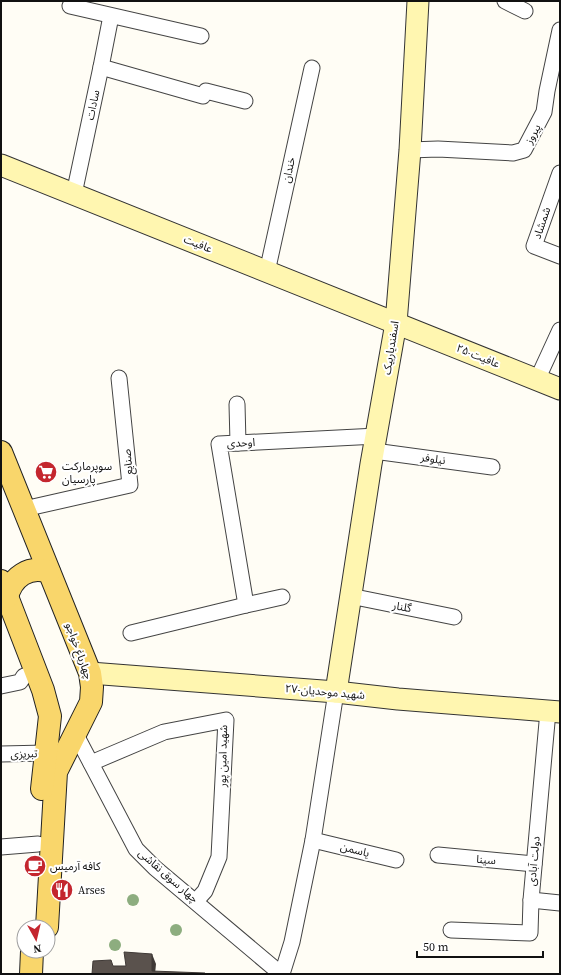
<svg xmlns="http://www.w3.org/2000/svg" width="561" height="975" font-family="'Source Serif 4','Noto Sans Arabic',serif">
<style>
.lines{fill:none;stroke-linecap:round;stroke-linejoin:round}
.street-casing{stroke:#444;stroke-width:17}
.secondary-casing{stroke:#333;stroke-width:23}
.primary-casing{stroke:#222;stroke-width:24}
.street{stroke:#fff;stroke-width:15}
.secondary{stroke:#fff6b0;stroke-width:21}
.primary{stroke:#f9d66b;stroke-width:22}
.tree{fill:#8dad7f}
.shaded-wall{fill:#3f3936}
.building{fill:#5a524d;stroke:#3f3936}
.labels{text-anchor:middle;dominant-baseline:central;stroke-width:4;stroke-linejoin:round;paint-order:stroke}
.street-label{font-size:11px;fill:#111;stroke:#fff}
.poi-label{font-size:11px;fill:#111;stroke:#fff;text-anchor:start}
</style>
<rect width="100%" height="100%" fill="#fffdf5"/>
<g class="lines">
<!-- street casing -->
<g class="street-casing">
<g id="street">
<path d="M505,1L525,11"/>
<path d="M70,6L201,36"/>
<path d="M101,67L203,96L206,91L245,101"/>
<path d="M410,150L438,149L513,153L524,150L544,112L547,91L560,30"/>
<path d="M560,173L534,246L560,256"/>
<path d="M74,194L101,67L111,16"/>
<path d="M267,272L312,68"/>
<path d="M537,380L560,330"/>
<path d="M237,404L238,443"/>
<path d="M374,451L492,467"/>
<path d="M24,509L130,485L119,378"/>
<path d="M350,596L454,617"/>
<path d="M246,605L219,444L377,436"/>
<path d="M131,633L246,605L282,597"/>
<path d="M1,686L20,682L24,676L36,672"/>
<path d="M75,733L136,849L155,868L281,974"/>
<path d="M1,754L46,753"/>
<path d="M91,763L164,732L226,720L219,857L205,891L196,901"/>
<path d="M313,840L396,860"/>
<path d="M1,847L38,844"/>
<path d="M438,855L534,864"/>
<path d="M531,900L560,903"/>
<path d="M451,930L530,933L531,900L548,711"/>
<path d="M282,974L292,942L313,840L336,692"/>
</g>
</g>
<!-- secondary casing -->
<g class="secondary-casing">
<g id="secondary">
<path d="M1,165L560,389"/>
<path d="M90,673L336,692L398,699L560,712"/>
<path d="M336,692L371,464L396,323L410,150L418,1"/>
</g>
</g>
<!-- primary casing -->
<g class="primary-casing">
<g id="primary">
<path d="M1,452L90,673L92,687L91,702L56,772L47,927"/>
<path d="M1,581L43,690L50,716L42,789"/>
<path d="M7,597C12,577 29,565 49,572"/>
<path d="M31,974L32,951"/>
</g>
</g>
<!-- street -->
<use href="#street" class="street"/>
<!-- secondary -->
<use href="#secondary" class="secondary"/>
<!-- primary -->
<use href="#primary" class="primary"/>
</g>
<!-- trees -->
<g class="tree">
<circle cx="133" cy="900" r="6"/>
<circle cx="176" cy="930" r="6"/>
<circle cx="115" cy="945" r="6"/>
</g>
<!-- shaded-wall -->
<path class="shaded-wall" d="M152,954L156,964L155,974L152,971Z"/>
<!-- building -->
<path class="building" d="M124,952L152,954V971L205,973V974H92L93,961L111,960L113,966H126Z"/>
<!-- icons -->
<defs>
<g id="supermarket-disc" transform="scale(1.15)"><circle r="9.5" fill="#c4262e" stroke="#fff"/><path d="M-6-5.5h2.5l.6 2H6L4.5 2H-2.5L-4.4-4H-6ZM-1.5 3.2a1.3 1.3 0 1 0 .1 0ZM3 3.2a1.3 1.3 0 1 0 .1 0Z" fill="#fff"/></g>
<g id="cafe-disc" transform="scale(1.15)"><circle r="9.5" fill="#c4262e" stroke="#fff"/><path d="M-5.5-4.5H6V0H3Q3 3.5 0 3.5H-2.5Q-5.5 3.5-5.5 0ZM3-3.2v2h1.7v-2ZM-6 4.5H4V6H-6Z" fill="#fff"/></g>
<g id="restaurant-disc" transform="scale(1.15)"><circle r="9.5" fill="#c4262e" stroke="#fff"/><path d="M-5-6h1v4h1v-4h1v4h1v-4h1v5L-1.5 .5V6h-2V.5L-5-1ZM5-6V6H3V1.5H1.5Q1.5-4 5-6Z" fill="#fff"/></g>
</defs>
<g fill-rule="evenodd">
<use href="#supermarket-disc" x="46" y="472"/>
<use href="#cafe-disc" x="35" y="866"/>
<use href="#restaurant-disc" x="62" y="890"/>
</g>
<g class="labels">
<!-- street labels -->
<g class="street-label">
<text transform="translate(93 105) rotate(-78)">سادات</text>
<text transform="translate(533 134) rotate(-62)">پیروز</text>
<text transform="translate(289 170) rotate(-78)">خندان</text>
<text transform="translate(542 223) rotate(-71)">شمشاد</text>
<text transform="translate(198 244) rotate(22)">عافیت</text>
<text transform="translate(391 348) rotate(-81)">اسفندیاربیک</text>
<text transform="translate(478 356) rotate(22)">۲۵-عافیت</text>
<text transform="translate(241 443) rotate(-3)">اوحدی</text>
<text transform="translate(433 459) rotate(8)">نیلوفر</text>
<text transform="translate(128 462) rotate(-96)">صنایع</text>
<text transform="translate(402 607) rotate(11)">گلنار</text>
<text transform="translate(79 651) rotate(70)">چهارباغ خواجو</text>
<text transform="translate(325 692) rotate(5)">۲۷-شهید موحدیان</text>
<text transform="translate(24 754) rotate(-2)">تبریزی</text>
<text transform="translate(223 756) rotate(-89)">شهید امین پور</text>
<text transform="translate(355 850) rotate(14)">یاسمن</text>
<text transform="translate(486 860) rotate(5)">سینا</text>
<text transform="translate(534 861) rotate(-85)">دولت آبادی</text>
<text transform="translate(168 876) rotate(41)">چهار سوق نقاشی</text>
</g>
<!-- poi labels -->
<g class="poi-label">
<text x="62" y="466">سوپرمارکت<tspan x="62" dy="13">پارسیان</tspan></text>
<text x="50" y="866">کافه آرمیس</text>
<text x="78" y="890">Arses</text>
</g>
</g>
<!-- border -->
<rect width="561" height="975" fill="none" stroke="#111111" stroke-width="4"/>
<!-- north arrow -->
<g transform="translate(36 939) rotate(172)"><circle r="19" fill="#ffffff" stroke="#a0a0a0"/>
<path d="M0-3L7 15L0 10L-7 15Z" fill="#c4262e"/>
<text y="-6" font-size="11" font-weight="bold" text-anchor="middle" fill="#111111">N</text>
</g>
<!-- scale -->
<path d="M417 951v6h126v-6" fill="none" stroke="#111111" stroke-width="2"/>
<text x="423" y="951" font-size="12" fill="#111111" stroke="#ffffff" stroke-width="3" paint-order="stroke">50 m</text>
</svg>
